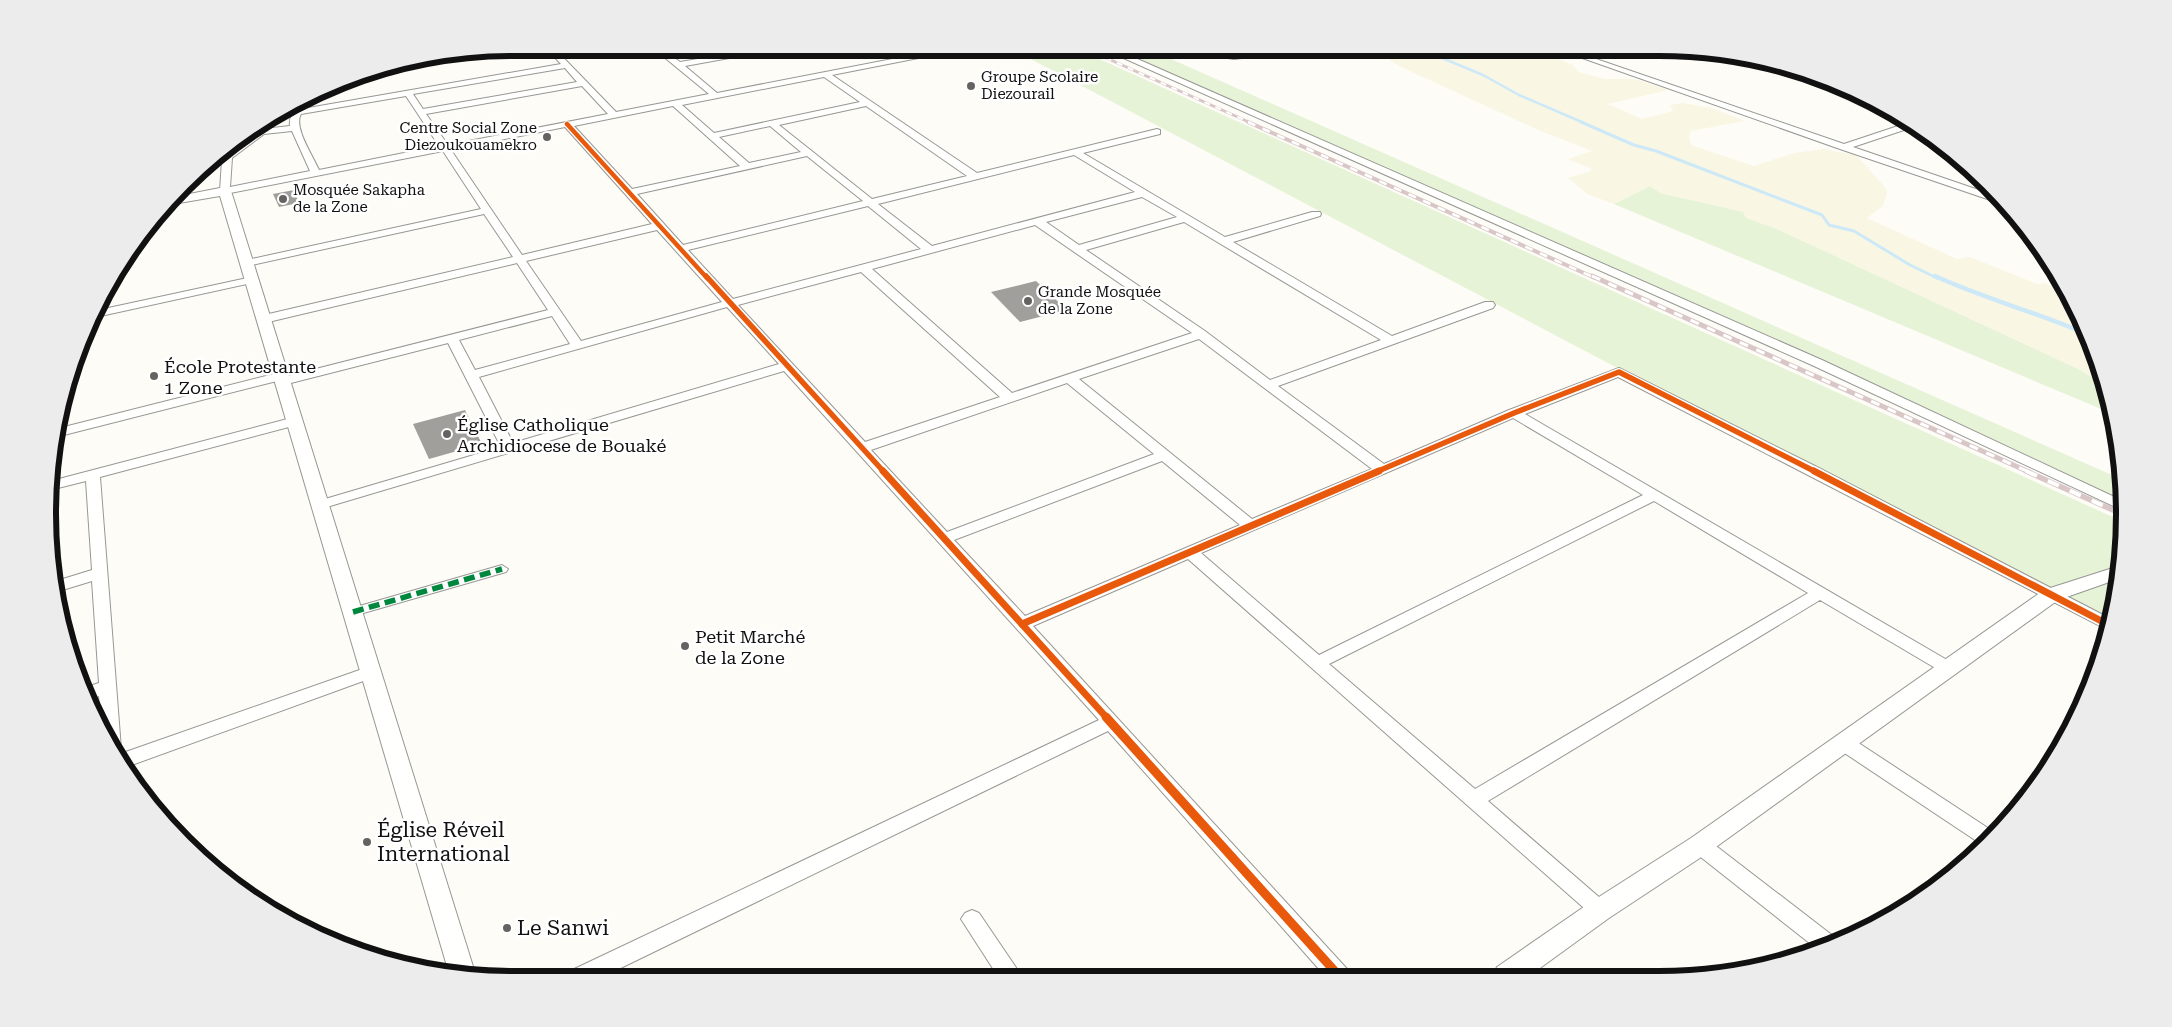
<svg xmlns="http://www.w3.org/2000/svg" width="2172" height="1027" font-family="'Roboto Serif',serif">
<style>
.farmland{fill:#f9f7e4}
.green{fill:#e7f3d7}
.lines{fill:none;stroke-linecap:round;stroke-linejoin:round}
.stream-far2{stroke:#cde8f7;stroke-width:2.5}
.stream-far1{stroke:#cde8f7;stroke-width:3}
.stream{stroke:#cde8f7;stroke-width:4.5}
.building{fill:#a19f9c}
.pedestrian-casing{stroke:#979795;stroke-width:2}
.minor-casing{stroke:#979795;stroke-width:2}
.tertiary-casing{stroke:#979795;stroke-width:2}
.pedestrian{fill:#fffffe;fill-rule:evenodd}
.minor{fill:#fffffe;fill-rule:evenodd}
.tertiary{fill:#fffffe;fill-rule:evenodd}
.rail-far3-casing{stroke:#d9c6c7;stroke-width:3}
.rail-far2-casing{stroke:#d9c6c7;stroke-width:4}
.rail-far1-casing{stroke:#d9c6c7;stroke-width:5}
.rail-casing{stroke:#d9c6c7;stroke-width:5.5}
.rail-far3{stroke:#fff;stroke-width:2;stroke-dasharray:6;stroke-linecap:butt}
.rail-far2{stroke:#fff;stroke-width:2.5;stroke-dasharray:8;stroke-linecap:butt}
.rail-far1{stroke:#fff;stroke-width:3;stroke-dasharray:9;stroke-linecap:butt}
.rail{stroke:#fff;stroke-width:4;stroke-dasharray:12;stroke-linecap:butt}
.quiet{stroke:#00873e;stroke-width:5.5;stroke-dasharray:11 5.5;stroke-linecap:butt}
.cycleway-far3-casing{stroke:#fff;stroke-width:6}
.cycleway-far2-casing{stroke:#fff;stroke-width:8}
.cycleway-far1-casing{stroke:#fff;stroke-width:10}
.cycleway-casing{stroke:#fff;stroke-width:12}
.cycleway-far3{stroke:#e8590c;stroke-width:4.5}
.cycleway-far2{stroke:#e8590c;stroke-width:5.5}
.cycleway-far1{stroke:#e8590c;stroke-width:7}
.cycleway{stroke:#e8590c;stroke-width:9}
.poi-dot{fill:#646362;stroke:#fff;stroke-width:2}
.labels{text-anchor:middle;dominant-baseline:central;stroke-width:5;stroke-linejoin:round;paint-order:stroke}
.far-poi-label{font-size:15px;fill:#111;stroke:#fff;text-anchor:start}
.poi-label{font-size:18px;fill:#111;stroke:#fff;text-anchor:start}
.near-poi-label{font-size:21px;fill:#111;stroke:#fff;text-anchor:start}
.rim{fill:none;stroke:#111;stroke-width:6}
</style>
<rect width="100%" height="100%" fill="#fdfcf7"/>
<!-- farmland -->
<path class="farmland" d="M1373,48H1545L1538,51L1573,65L1578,72L1605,79H1635L1668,90L1608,104L1642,119L1673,111L1670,105L1682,103L1711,108L1745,121L1691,131L1689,137L1691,145L1754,166L1794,153L1823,149L1856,155L1885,187L1887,193L1883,206L1867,218L1957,259L1970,257L2037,284L2044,283L2066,291L2089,335L2104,384L2078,369L1777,229L1745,218L1742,212L1660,193L1650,186L1614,204L1587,194L1568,178L1588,172L1592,169L1568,159L1592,151L1538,130L1399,66Z"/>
<!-- green -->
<g class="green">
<path d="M1010,48H1075L2124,522L2116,604L2109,627Z"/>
<path d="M1101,48H1146L2121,479L2123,503Z"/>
<path d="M1650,186L1660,193L1743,212L1746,218L1777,229L2078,369L2104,384L2113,414L1614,204Z"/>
</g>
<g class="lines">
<!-- stream-far2 -->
<path class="stream-far2" d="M1418,48L1483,75L1519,95L1584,123"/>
<!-- stream-far1 -->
<path class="stream-far1" d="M1581,122L1634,145L1656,151L1822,215L1829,225L1854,231L1910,265L1937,278"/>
<!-- stream -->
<path class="stream" d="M1935,276C1985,299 2039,313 2089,335"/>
</g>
<!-- building -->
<g class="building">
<path d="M294,190L299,203L279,207L273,194Z"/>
<path d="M1036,281L1067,310L1020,322L991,292Z"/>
<path d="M465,410L482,444L429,459L413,424Z"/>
</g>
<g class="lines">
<!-- pedestrian casing -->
<g class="pedestrian-casing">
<path id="pedestrian" d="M502,565L508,569L506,572L353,616L349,615L347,612L349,609Z"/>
</g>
<!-- minor casing -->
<g class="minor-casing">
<g id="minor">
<path d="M546,48H554L616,112L709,94L653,48H661L680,62L763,48H778L774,50L685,66L717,93L949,48H963L959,50L832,75L977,173L1157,129L1160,130V134L1083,153L1225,237L1312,212H1320L1321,214L1320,216L1233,242L1392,336L1485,302H1493L1495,305L1493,308L1278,386L1384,464L1509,410L1619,368L1815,466L2111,619L2108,630L1618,377L1525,414L1954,664L1957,668L1954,672L1948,674L1942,672L1820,600L1488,801L1607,904L1611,910L1607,916L1600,919L1593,916L1188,559L1033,626L1348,970L1351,977H1326L1108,731L598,979H565L568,972L1099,720L784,371L320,509L315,508L313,505L315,502L501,447L448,343L283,385L277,381L56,437V429L282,372L288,376L548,310L517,263L264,323L260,322L258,319L260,316L513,257L484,214L247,266L243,265L241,263L243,261L247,260L481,209L443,151L225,194L220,191L222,160L212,159L219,154H225L251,135H245L253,130L290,126C287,107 314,95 328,88V92L308,108L561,64ZM565,68L577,82L423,109L413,94ZM824,77L860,102L714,133L682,105ZM582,86L608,114L448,145L426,114ZM406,96L439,146L319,170C313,156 293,127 301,114ZM673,106L740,166L632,189L574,126ZM866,106L967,176L872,199L779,125ZM770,126L801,152L749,163L719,137ZM565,127L652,224L522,255L451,150ZM292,131L310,171L230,187L232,158L264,134ZM1074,155L1135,192L932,246L878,204ZM807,156L863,201L683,245L637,194ZM1142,197L1177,217L1079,245L1046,222ZM868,206L921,249L733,299L688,250ZM1184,222L1381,340L1270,380L1205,331L1086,250ZM1035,225L1192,333L1012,393L872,269ZM657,230L722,302L581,341L526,261ZM861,272L1000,397L865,442L738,305ZM727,307L779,364L513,443L479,377ZM552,316L570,344L475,370L459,340ZM1199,339L1372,469L1252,519L1079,379ZM1067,383L1154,454L947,532L871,450ZM1513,418L1643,495L1319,655L1201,553ZM1162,461L1240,525L1025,616L954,540ZM1654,501L1808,593L1475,789L1329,664Z"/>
<path d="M1080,48L1195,49L1234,55L1290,48H1309L1305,50L1234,59L1195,53L1126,54L1822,360L2123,501L2124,511L1814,366L1110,52L1084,50Z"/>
<path d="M1554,48H1564L1844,144L1910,122L1916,126L1853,147L1999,197L2005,205L1840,149Z"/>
<path d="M252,277L258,280L256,282L96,317L99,310Z"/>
<path d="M295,417L300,418L302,421L300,424L100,477L121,749L117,755C102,736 101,718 99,696L89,700L83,688L99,683L92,581L56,592L53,582L92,570L86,481L54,489L55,480Z"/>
<path d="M371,666L377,668L380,672L377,676L129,766L127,767L117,755Z"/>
<path d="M1844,736L1851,738L1994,832L1981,844L1837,748L1835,743L1837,738Z"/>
<path d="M1700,837L1707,839L1837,939L1838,943L1817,949L1693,851L1690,845L1693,839Z"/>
<path d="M972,910L979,913L1023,978H999L961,919L965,913Z"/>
</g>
</g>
<!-- tertiary casing -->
<g class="tertiary-casing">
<g id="tertiary">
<path d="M225,187L231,191L476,976L449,973L220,196L173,204L179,196Z"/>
<path d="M2119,566L2118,579L2058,600L1709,852L1609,918L1529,976H1493L1497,967L1591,902L1691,838L2044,590Z"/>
</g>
</g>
<!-- pedestrian -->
<use href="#pedestrian" class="pedestrian"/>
<!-- minor -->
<use href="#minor" class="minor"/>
<!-- tertiary -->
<use href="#tertiary" class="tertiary"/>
<!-- rail-far3 casing -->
<g class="rail-far3-casing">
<path id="rail-far3" d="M1084,48L1251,123"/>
</g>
<!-- rail-far2 casing -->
<g class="rail-far2-casing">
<path id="rail-far2" d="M1248,122L1595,278"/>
</g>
<!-- rail-far1 casing -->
<g class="rail-far1-casing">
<path id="rail-far1" d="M1592,276L2029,472"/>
</g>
<!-- rail casing -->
<g class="rail-casing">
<path id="rail" d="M2026,471L2124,515"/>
</g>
<!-- rail-far3 -->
<use href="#rail-far3" class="rail-far3"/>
<!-- rail-far2 -->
<use href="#rail-far2" class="rail-far2"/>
<!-- rail-far1 -->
<use href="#rail-far1" class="rail-far1"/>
<!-- rail -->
<use href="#rail" class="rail"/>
<!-- quiet -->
<path class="quiet" d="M353,612L502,569"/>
<!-- cycleway-far3 casing -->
<g class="cycleway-far3-casing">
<path id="cycleway-far3" d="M567,124L707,278"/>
</g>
<!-- cycleway-far2 casing -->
<g class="cycleway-far2-casing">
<g id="cycleway-far2">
<path d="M706,276L884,472"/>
<path d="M1376,472L1514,413L1619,372L1816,472"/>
</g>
</g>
<!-- cycleway-far1 casing -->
<g class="cycleway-far1-casing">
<g id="cycleway-far1">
<path d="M883,471L1107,718"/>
<path d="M1814,471L2109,625"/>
<path d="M1022,624L1379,471"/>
</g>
</g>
<!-- cycleway casing -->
<g class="cycleway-casing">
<path id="cycleway" d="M1106,717L1340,977"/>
</g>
<!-- cycleway-far3 -->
<use href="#cycleway-far3" class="cycleway-far3"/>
<!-- cycleway-far2 -->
<use href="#cycleway-far2" class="cycleway-far2"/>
<!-- cycleway-far1 -->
<use href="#cycleway-far1" class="cycleway-far1"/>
<!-- cycleway -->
<use href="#cycleway" class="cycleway"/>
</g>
<!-- markers -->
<g class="poi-dot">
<circle cx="971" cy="86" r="5"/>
<circle cx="547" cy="137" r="5"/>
<circle cx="283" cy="199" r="5"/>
<circle cx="1028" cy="301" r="5"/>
<circle cx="154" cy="376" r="5"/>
<circle cx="447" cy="434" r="5"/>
<circle cx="685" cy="646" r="5"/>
<circle cx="367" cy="842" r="5"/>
<circle cx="507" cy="928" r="5"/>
</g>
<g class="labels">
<!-- far-poi labels -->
<g class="far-poi-label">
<text x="981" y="77">Groupe Scolaire<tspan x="981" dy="17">Diezourail</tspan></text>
<text x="537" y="128" text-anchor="end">Centre Social Zone<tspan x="537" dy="17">Diezoukouamekro</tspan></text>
<text x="293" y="190">Mosquée Sakapha<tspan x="293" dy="17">de la Zone</tspan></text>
<text x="1038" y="292">Grande Mosquée<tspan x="1038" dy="17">de la Zone</tspan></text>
</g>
<!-- poi labels -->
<g class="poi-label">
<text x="164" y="366">École Protestante<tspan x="164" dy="21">1 Zone</tspan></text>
<text x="457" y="424">Église Catholique<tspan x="457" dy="21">Archidiocese de Bouaké</tspan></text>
<text x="695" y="636">Petit Marché<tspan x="695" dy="21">de la Zone</tspan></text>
</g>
<!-- near-poi labels -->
<g class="near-poi-label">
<text x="377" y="830">Église Réveil<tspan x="377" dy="24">International</tspan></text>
<text x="517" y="928">Le Sanwi</text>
</g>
</g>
<!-- crop -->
<path d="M0 0H2172V1027H0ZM513 56H1659A457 457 0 0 1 2116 513V514A457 457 0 0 1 1659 971H513A457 457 0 0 1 56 514V513A457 457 0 0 1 513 56Z" fill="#ececec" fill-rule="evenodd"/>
<path class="rim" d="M513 56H1659A457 457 0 0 1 2116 513V514A457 457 0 0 1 1659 971H513A457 457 0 0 1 56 514V513A457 457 0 0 1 513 56Z"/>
</svg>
